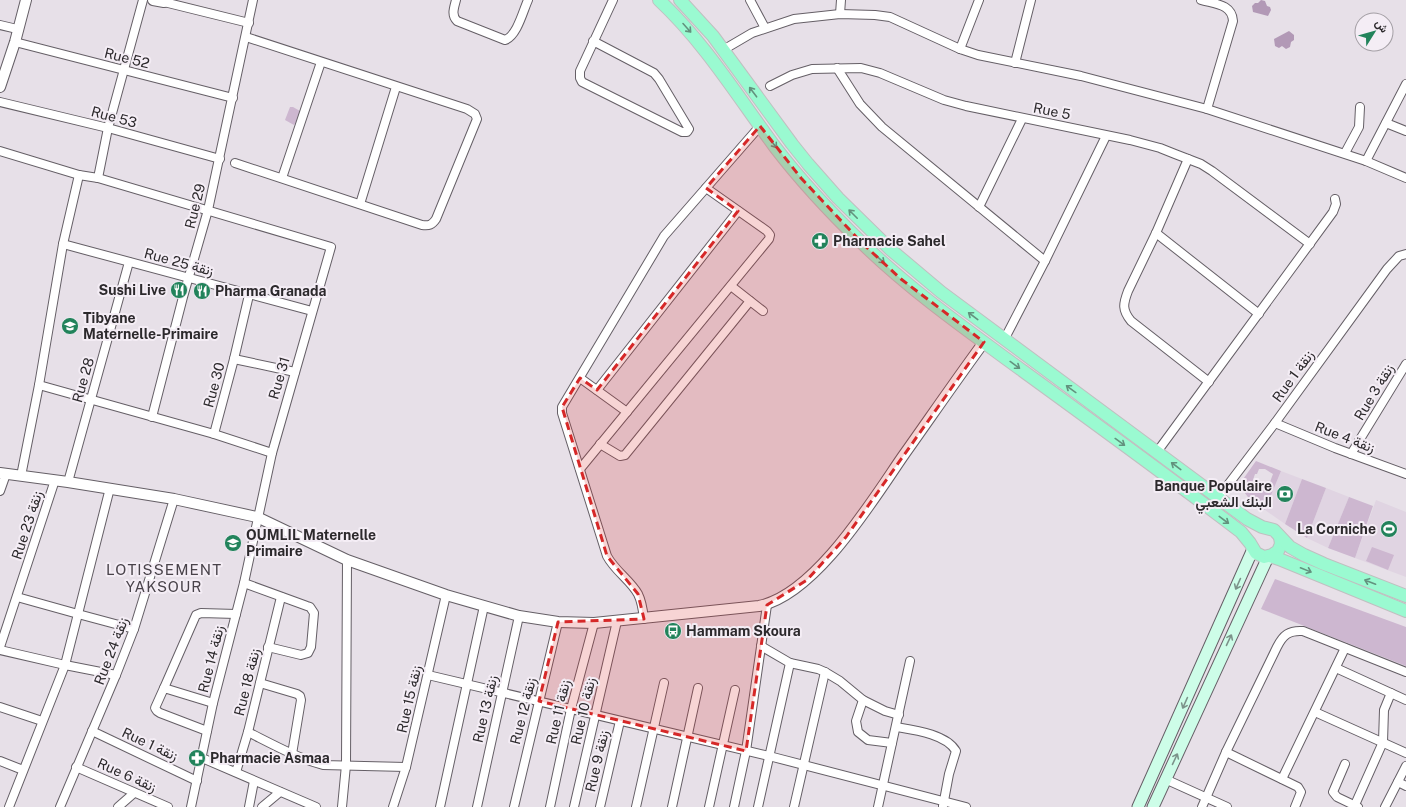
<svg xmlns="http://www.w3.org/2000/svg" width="1406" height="807" font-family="'Public Sans',Vazirmatn,sans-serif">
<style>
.built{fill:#e0d4e2}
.green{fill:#cdb7d0;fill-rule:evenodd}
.water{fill:#b299b6}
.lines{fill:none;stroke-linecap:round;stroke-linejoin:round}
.minor-casing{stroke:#655f66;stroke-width:10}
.tertiary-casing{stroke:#655f66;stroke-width:12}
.secondary-casing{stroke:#655f66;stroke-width:13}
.primary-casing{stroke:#c0bfc0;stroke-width:14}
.minor{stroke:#fff;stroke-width:8}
.tertiary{stroke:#fff;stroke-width:10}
.secondary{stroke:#cdfde8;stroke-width:11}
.primary{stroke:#9afad1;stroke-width:12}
.oneway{stroke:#63927e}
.oneway2{stroke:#7c938a}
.marked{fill:#d62828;fill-opacity:0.2;stroke:#d62828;stroke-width:3;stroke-dasharray:8 5;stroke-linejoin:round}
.labels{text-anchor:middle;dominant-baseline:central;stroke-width:4;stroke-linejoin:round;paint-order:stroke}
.street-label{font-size:14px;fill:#2c292c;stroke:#f4edf5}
.poi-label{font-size:14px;font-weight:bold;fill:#2c292c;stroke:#f4edf5;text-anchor:start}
.neighbourhood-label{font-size:15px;letter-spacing:1px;fill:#49434a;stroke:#f4edf5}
</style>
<rect width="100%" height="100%" fill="#e7e0e8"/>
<!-- built -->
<g class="built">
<path d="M1281,471L1302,479L1285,524L1265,510Z"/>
<path d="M1326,488L1349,497L1328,548L1307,538Z"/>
<path d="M1376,500L1406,512V577L1355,558Z"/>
</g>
<!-- green -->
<g class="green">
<path d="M290,107H293L300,111L296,122L294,125L285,120Z"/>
<path d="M1256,461L1281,471L1265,510C1254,502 1243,497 1241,482ZM1259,469H1265L1273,474L1267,490L1252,483L1255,474H1257Z"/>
<path d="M1302,479L1326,488L1307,538L1285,524Z"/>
<path d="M1349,497L1373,506L1355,558L1328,548Z"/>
<path d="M1372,547L1394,555L1388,570L1366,561Z"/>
<path d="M1275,579L1406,627V666L1261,609Z"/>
</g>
<!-- water -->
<g class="water">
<path d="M1261,0L1265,1L1267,6L1270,7L1271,10L1268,16L1253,12L1252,6L1255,3H1258Z"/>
<path d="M1289,31L1294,35V40L1291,42L1290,47L1286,49L1282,46L1279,48L1275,46L1274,39Z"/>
</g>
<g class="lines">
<!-- minor casing -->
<g class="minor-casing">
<g id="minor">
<path d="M456,0C454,8 451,15 457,21L505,40C517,36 523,11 528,0"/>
<path d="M750,0L765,28"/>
<path d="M1201,0C1215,4 1232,4 1233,21L1207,109"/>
<path d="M164,2L249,23"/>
<path d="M840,14L841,0"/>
<path d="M0,25L17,29"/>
<path d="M593,41L654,73L659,79L689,129L687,132H682L582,82L580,78V71L613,0"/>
<path d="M15,42L233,98"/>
<path d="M960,49L979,0"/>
<path d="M723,50L752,33L794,19L840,14L875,15L890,17L960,49L978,55L1081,76L1207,109L1366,161L1406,178"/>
<path d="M1015,63L1031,0"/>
<path d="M837,68L860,104L882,127L1045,261"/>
<path d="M770,86L792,75L812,69L861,68L880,73L944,100L966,106L1130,140L1160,148L1175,154L1201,164L1212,171L1310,244"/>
<path d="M0,102L108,128L220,159"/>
<path d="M1386,123L1406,131"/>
<path d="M0,151L79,175L98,178L331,247L272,453L244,583L213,703L191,807"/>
<path d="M1345,153L1359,127L1360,107"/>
<path d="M1188,159L1156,233L1128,291C1123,304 1122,310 1131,321L1209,382"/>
<path d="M1366,161L1406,84"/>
<path d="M235,163L422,225C429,226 432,225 436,219L477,119L475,114L467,109L246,37"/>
<path d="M98,178L108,128L143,0"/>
<path d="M282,178L321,62"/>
<path d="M360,204L396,87"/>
<path d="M979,207L1022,119"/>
<path d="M1156,233L1259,314"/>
<path d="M63,244L312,311"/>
<path d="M731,286L763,311"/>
<path d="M1004,340L1045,261L1106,136"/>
<path d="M234,359L295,372"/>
<path d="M580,378L627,412"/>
<path d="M39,385L214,434L272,453"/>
<path d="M597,390L738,211"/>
<path d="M152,417L183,297L208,210L253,0"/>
<path d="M1275,423L1335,448L1406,474"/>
<path d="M214,434L234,359L249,295"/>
<path d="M600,444L620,456L625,455L750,301"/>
<path d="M1157,452L1333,212L1336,204L1335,199"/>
<path d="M1351,454L1406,364"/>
<path d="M580,469L769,239L770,235L767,231L706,188"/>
<path d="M21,476L39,385L63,244L79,175"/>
<path d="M68,482L129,262"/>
<path d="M0,491L6,474"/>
<path d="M1218,498L1275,423L1387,269L1399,256L1406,254"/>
<path d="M244,583L307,606L310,607L314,613L311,647L308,653L301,655L268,647"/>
<path d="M17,597L78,614L134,629"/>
<path d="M644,619C643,610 642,602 638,594C630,580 615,571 607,556L562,413V407L664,236L760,126"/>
<path d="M761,646L790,663L818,669L825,672L840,681L863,700L885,711L899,715"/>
<path d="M0,647L55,480"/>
<path d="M0,650L65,665L116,675"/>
<path d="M1336,668L1406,700"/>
<path d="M428,675L769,756L966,807"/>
<path d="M260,683L297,694L300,696L301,700L292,754"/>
<path d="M164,688L196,615L201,613L236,614"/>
<path d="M863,700L856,721L858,732L868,740L892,743"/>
<path d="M0,707L42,721"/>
<path d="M1315,712L1406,753"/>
<path d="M896,727C914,730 946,734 956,751L949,774L943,806"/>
<path d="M92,731L197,781"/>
<path d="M207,731L160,713L157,711L155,708L164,688L213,703"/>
<path d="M248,732C272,744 297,758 323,765L406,767"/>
<path d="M1226,752L1298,787L1301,792L1295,807"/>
<path d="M202,758L316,807"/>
<path d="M0,761L23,770"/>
<path d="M1345,764L1333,792L1337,797L1358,807"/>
<path d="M76,767L168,807"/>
<path d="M236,772L248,732L281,597"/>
<path d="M1165,779L1227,807"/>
<path d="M1282,779L1345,648"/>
<path d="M1398,782L1406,786"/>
<path d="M9,807L65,665L110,488"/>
<path d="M60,807L116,675L134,629L174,499"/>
<path d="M118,807L134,793"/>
<path d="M249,807L254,781"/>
<path d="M262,807L280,792"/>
<path d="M342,807L346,765L347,560"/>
<path d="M393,807L406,767L446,595"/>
<path d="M440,807L484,606"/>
<path d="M477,807L519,616"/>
<path d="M514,807L558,622"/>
<path d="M550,807L571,709L594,623"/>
<path d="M574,807L617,621"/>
<path d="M600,807L620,721"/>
<path d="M636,807L664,683"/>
<path d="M672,807L698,688"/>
<path d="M709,807L735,690"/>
<path d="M734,807L746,751L767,605"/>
<path d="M758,807L790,663"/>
<path d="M794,807L825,672"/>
<path d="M878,807L910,661"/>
<path d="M1202,807L1226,752L1277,647C1283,635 1289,630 1303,631L1406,672"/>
<path d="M1354,807L1383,742L1384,710L1391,693"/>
<path d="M1385,807L1406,766"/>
</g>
</g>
<!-- tertiary casing -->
<g class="tertiary-casing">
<g id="tertiary">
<path d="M153,0L164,2V0"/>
<path d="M0,87L15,42L26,0"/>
<path d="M0,473L68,482L174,499L257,517L347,560L446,595L519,616L558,622L594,623L759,606C815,595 872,501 903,456C930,418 956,380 984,342"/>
</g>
</g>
<!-- secondary casing -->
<g class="secondary-casing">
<g id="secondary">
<path d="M1138,807L1253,549"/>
<path d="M1153,807L1268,557"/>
</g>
</g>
<!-- primary casing -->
<g class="primary-casing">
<g id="primary">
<path d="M659,0C705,43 738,97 775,147C801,181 830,212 861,242C910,290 967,330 1023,371C1096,424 1169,477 1241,532L1250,543L1256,553L1264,557L1272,555L1278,551L1281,544L1280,537"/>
<path d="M680,0L713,36L792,144L808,164L838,198L891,250L941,292L1247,519L1262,527L1274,530L1290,547L1304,555L1324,564L1406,596"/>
<path d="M1270,556L1279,559L1406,611"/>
</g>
</g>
<!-- minor -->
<use href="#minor" class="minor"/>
<!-- tertiary -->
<use href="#tertiary" class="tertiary"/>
<!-- secondary -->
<use href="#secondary" class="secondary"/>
<!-- primary -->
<use href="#primary" class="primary"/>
</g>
<!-- one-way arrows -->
<defs><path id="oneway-shaft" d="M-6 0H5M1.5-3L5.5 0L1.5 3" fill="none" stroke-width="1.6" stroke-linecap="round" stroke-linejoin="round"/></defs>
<g class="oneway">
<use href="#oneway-shaft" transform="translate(687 28) rotate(48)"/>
<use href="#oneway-shaft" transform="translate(753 92) rotate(-127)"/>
<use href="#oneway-shaft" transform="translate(773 143) rotate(53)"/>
<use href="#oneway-shaft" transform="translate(853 214) rotate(-135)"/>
<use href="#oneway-shaft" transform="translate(880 259) rotate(42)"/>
<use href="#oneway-shaft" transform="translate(973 316) rotate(-143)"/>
<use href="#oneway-shaft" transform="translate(1015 365) rotate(36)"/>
<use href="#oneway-shaft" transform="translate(1071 389) rotate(-144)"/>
<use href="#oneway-shaft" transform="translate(1120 442) rotate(36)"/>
<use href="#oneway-shaft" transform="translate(1176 466) rotate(-143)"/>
<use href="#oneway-shaft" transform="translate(1224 520) rotate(37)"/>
<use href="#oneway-shaft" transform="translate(1306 570) rotate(22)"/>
<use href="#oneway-shaft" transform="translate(1370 582) rotate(-159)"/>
</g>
<g class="oneway2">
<use href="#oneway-shaft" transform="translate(1238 584) rotate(114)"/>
<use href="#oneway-shaft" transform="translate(1229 640) rotate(-65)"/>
<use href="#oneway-shaft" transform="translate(1185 703) rotate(114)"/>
<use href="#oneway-shaft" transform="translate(1175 759) rotate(-65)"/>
</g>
<!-- marked area -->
<path class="marked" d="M760,126L801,178L862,243L901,279L984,342L846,537L807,580L767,605L746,751L539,701L558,622L644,619L638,594L607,556L562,407L580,378L597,390L738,211L706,188Z"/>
<!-- icons -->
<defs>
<g id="pharmacy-disc" transform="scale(0.9)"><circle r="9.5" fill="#22835b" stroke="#f4edf5"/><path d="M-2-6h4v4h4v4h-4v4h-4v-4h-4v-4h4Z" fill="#fff"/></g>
<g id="restaurant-disc" transform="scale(0.9)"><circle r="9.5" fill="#22835b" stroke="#f4edf5"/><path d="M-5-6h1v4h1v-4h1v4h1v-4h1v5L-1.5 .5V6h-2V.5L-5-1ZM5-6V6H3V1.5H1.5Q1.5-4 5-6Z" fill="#fff"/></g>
<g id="school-disc" transform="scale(0.9)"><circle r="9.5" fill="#22835b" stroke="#f4edf5"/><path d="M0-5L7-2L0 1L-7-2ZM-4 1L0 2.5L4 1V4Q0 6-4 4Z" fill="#fff"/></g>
<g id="bank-disc" transform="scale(0.9)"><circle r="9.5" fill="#22835b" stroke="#f4edf5"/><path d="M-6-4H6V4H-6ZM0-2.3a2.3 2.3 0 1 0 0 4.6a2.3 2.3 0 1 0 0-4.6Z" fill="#fff"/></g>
<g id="stadium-disc" transform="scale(0.9)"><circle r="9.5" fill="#22835b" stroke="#f4edf5"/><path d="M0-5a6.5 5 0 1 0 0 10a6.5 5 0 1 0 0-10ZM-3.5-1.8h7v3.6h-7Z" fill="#fff"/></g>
<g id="bus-disc" transform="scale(0.9)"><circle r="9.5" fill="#22835b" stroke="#f4edf5"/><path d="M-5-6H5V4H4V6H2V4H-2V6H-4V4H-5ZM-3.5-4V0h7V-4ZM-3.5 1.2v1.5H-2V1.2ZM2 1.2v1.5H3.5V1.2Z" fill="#fff"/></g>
</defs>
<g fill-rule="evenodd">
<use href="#pharmacy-disc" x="820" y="241"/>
<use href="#restaurant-disc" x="179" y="290"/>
<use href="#restaurant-disc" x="202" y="291"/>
<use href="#school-disc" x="70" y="326"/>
<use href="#bank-disc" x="1285" y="494"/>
<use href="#stadium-disc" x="1389" y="529"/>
<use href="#school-disc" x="233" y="543"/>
<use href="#bus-disc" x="673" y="631"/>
<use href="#pharmacy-disc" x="197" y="758"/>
</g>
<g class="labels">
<!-- street labels -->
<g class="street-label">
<text transform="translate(127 58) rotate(14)">Rue 52</text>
<text transform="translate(1052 111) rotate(11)">Rue 5</text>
<text transform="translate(114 117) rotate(15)">Rue 53</text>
<text transform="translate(195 206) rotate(-76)">Rue 29</text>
<text transform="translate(179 262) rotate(15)">Rue 25 زنقة</text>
<text transform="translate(1293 376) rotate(-54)">Rue 1 زنقة</text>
<text transform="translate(279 378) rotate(-74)">Rue 31</text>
<text transform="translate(83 380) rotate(-74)">Rue 28</text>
<text transform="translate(214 385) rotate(-75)">Rue 30</text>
<text transform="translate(1374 392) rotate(-59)">Rue 3 زنقة</text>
<text transform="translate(1345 437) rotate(21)">Rue 4 زنقة</text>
<text transform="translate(27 525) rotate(-72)">Rue 23 زنقة</text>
<text transform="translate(111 651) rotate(-69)">Rue 24 زنقة</text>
<text transform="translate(211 659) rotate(-76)">Rue 14 زنقة</text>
<text transform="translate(247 682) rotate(-76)">Rue 18 زنقة</text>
<text transform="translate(409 699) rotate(-77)">Rue 15 زنقة</text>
<text transform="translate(485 709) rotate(-77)">Rue 13 زنقة</text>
<text transform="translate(523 711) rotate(-76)">Rue 12 زنقة</text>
<text transform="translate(583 711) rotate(-77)">Rue 10 زنقة</text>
<text transform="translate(558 712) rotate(-77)">Rue 11 زنقة</text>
<text transform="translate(150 744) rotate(25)">Rue 1 زنقة</text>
<text transform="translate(597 761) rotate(-77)">Rue 9 زنقة</text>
<text transform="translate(127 775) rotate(24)">Rue 6 زنقة</text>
</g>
<!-- poi labels -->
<g class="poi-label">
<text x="833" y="241">Pharmacie Sahel</text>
<text x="166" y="290" text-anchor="end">Sushi Live</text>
<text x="215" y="291">Pharma Granada</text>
<text x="83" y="318">Tibyane<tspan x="83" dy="16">Maternelle-Primaire</tspan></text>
<text x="1272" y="486" text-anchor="end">Banque Populaire<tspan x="1272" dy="16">البنك الشعبي</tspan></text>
<text x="1376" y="529" text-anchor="end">La Corniche</text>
<text x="246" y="535">OUMLIL Maternelle<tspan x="246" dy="16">Primaire</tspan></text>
<text x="686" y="631">Hammam Skoura</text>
<text x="210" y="758">Pharmacie Asmaa</text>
</g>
<!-- neighbourhood labels -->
<g class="neighbourhood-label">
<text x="164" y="569">LOTISSEMENT<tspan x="164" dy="17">YAKSOUR</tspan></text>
</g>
</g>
<!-- north arrow -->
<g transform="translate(1374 32) rotate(53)"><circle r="19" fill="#f4edf5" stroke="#a49fa5"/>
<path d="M0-3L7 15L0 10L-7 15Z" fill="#22835b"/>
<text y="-6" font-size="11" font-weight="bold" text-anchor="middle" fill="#2c292c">ش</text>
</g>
</svg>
